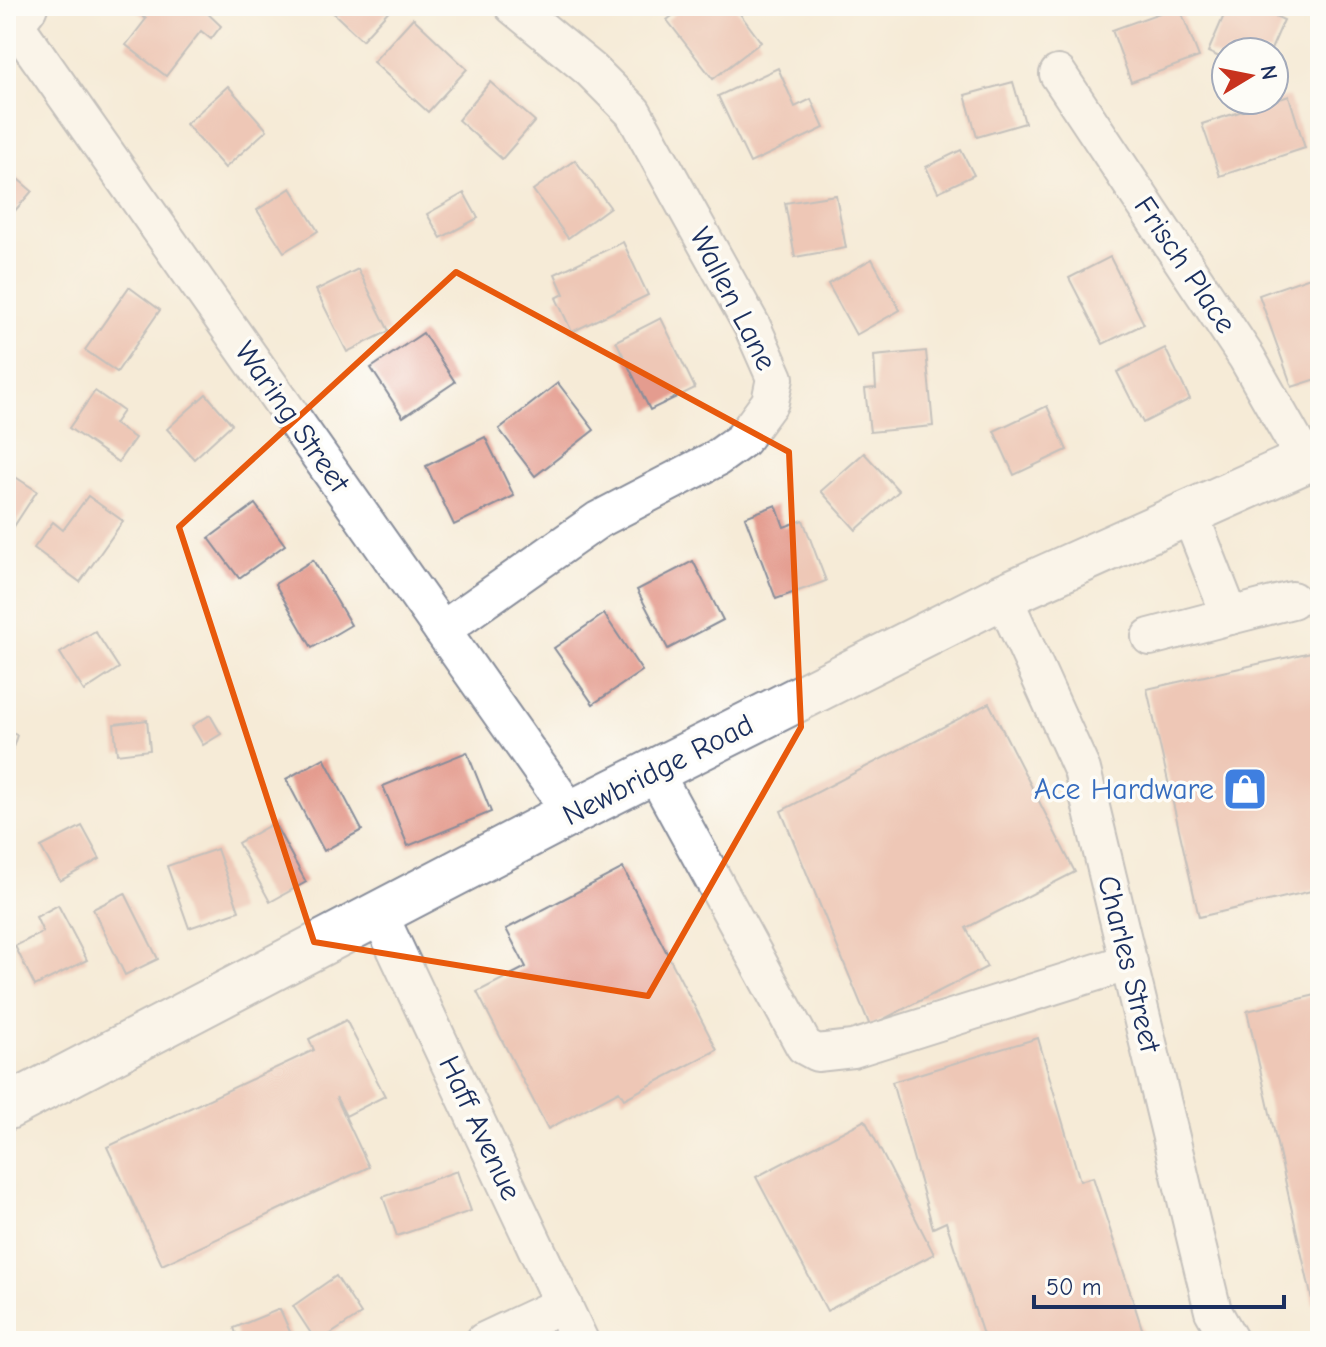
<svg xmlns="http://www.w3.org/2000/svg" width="1326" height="1347" font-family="'Comic Neue',sans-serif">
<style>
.building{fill:#e49c8f}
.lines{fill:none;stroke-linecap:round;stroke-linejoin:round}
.minor-casing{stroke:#888d9a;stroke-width:40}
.major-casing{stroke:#888d9a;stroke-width:48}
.minor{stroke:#fff;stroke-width:36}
.major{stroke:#fff;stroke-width:44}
.marked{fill:none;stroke:#e8590c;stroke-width:6;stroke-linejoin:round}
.labels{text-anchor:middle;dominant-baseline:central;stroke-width:7;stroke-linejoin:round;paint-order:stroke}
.street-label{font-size:30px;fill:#1b2f5e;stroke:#fdfcf7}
.shop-label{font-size:30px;fill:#366cbe;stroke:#fdfcf7;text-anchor:end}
</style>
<rect width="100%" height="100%" fill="#fdfcf7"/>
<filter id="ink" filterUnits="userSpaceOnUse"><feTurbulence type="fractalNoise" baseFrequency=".0125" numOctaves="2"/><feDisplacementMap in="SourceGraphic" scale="16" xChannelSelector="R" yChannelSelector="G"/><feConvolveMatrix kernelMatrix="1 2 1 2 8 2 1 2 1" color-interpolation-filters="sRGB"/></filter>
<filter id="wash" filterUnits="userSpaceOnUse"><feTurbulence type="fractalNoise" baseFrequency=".006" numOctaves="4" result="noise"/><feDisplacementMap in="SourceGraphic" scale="32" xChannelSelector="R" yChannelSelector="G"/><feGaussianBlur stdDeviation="1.8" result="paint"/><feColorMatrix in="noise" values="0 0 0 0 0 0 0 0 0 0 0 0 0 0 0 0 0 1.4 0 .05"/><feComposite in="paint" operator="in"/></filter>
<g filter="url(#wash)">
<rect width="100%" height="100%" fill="#f6ebd7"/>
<g id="blocks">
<!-- building -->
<g class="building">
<path d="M142,6H200L221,26L211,39L201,31L166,76L126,45L146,19L138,12Z"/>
<path d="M326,6H393L362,40Z"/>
<path d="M685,6H734L761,42L713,79L667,20Z"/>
<path d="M1179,6L1199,57L1131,82L1112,30Z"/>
<path d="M1228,6H1253L1284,20L1270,52H1226V60L1208,52Z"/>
<path d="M413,18L467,69L428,112L373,62Z"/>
<path d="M778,68L795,107L811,99L824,128L750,163L718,96Z"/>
<path d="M490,82L535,121L502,159L458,120Z"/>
<path d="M1013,82L1025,123L977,137L965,95Z"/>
<path d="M228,86L267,130L225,168L186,124Z"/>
<path d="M1289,96L1305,148L1220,176L1202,124Z"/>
<path d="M961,150L974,175L938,192L926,167Z"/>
<path d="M575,160L610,207L568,238L533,190Z"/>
<path d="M6,169L32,191L6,221Z"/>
<path d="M291,188L318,231L284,252L257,210Z"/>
<path d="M464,193L478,218L441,238L427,214Z"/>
<path d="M836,195L846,248L795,257L785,203Z"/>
<path d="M623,242L648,295L572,332L556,298L564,294L555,274Z"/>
<path d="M1110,257L1144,324L1103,344L1069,278Z"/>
<path d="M872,259L900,310L856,335L828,284Z"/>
<path d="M358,269L389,331L347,352L316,290Z"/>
<path d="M1313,276L1320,296V378L1292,387L1259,295Z"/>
<path d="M129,287L160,310L117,372L85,350Z"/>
<path d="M661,318L695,388L650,410L616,341Z"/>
<path d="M423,333L455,382L403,417L371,368Z"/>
<path d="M1165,348L1190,399L1143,423L1117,372Z"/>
<path d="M926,351L933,426L870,432L865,389L876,388L874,356Z"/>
<path d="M558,383L594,430L535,476L499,429Z"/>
<path d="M95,391L123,411L114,424L135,438L118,462L69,428Z"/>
<path d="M206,394L232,424L194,459L167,429Z"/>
<path d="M1047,406L1067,450L1014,475L994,431Z"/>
<path d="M485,437L514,496L454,525L426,466Z"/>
<path d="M864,453L899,491L856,530L821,491Z"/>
<path d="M6,471L37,491L11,531L6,527Z"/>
<path d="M88,496L123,521L80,582L34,548L53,522L63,530Z"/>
<path d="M255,504L285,545L239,578L209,538Z"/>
<path d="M776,505L784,527L803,520L826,581L776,599L745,517Z"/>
<path d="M313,560L351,625L312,648L275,584Z"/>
<path d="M693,561L723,620L668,649L637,590Z"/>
<path d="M604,614L642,671L593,704L554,648Z"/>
<path d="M95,631L119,668L84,691L60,653Z"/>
<path d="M1320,650V889L1199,917L1147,689Z"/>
<path d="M989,703L1075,872L966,928L987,967L870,1026L781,811Z"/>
<path d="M210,715L221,734L203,745L192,726Z"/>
<path d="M147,720L150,750L117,754L114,724Z"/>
<path d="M6,731L17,735L7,766H6Z"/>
<path d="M467,752L491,812L408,846L383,786Z"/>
<path d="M324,758L362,830L324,851L286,779Z"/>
<path d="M274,823L306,882L270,902L238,843Z"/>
<path d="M82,826L100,859L60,881L41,847Z"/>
<path d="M217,849L239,911L189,928L167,866Z"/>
<path d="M623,868L717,1050L624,1099L619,1091L548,1129L477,992L526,967L506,929Z"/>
<path d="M125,893L158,959L125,975L93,909Z"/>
<path d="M58,905L87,960L35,986L15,946L43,932L36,917Z"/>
<path d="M1320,994V1302L1313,1304L1247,1011Z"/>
<path d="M346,1020L385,1096L346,1116L336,1097L369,1167L162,1265L107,1147L314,1050L309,1039Z"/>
<path d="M1038,1038L1080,1181L1093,1177L1146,1341H985L946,1222L933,1228L892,1082Z"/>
<path d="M865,1120L934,1254L827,1311L756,1177Z"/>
<path d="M457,1171L471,1211L397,1236L383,1197Z"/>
<path d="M336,1276L361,1314L320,1341H316L293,1306Z"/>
<path d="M280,1309L294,1341H239L234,1328Z"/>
</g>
</g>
</g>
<g filter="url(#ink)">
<use href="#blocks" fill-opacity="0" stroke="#888d9a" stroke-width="2"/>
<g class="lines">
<!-- minor casing -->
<g class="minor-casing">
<g id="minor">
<path d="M13,21L571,813"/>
<path d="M1058,74L1247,358L1305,460"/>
<path d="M1003,596L1082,770L1213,1311L1230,1341"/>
<path d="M1230,616L1292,600"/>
<path d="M442,630L598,520L717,458L742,440L770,402L775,378L752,326L633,112L591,70L513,6"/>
<path d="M1150,637L1230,616L1189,512"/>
<path d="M654,771L804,1046L817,1053L853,1049L1129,962"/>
<path d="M379,914L580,1341"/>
<path d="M484,1341L563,1304"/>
</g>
</g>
<!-- major casing -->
<g class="major-casing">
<g id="major">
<path d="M6,30L25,6"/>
<path d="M6,1108L571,813L1003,596L1320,454"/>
</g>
</g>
<!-- minor -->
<use href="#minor" class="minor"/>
<!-- major -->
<use href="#major" class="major"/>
</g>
</g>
<!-- marked area -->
<path d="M0 0H1326V1347H0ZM456,272L789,452L801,727L648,996L314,942L179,527Z" fill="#f6ebd7" fill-opacity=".55" fill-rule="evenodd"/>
<path class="marked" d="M456,272L789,452L801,727L648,996L314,942L179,527Z"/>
<!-- icons -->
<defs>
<g id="shop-square" transform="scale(2.3)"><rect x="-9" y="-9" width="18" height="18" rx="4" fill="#3f7fe0" stroke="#fdfcf7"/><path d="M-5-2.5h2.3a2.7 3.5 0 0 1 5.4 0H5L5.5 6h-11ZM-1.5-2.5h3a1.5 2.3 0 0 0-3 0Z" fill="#fff"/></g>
</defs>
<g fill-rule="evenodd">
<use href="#shop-square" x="1245" y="789"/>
</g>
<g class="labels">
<!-- street labels -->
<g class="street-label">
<text transform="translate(1185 265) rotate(56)">Frisch Place</text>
<text transform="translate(733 299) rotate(63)">Wallen Lane</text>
<text transform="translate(292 417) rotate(55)">Waring Street</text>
<text transform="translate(658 770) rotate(-27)">Newbridge Road</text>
<text transform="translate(1129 964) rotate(76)">Charles Street</text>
<text transform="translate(480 1128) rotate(65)">Haff Avenue</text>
</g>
<!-- shop labels -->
<g class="shop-label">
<text x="1214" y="789">Ace Hardware</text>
</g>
</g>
<!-- margin -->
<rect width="1326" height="1347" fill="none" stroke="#fdfcf7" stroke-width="32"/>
<!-- north arrow -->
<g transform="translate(1250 76) rotate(80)"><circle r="38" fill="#fdfcf7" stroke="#a3aaba" stroke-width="2"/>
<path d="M0-6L14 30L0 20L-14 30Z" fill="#c8321e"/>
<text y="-12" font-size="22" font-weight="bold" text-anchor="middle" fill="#1b2f5e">N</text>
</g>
<!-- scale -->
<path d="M1034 1295v12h250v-12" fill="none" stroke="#1b2f5e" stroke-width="4"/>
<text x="1046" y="1295" font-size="24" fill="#1b2f5e" stroke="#fdfcf7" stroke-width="6" paint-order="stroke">50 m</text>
</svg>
